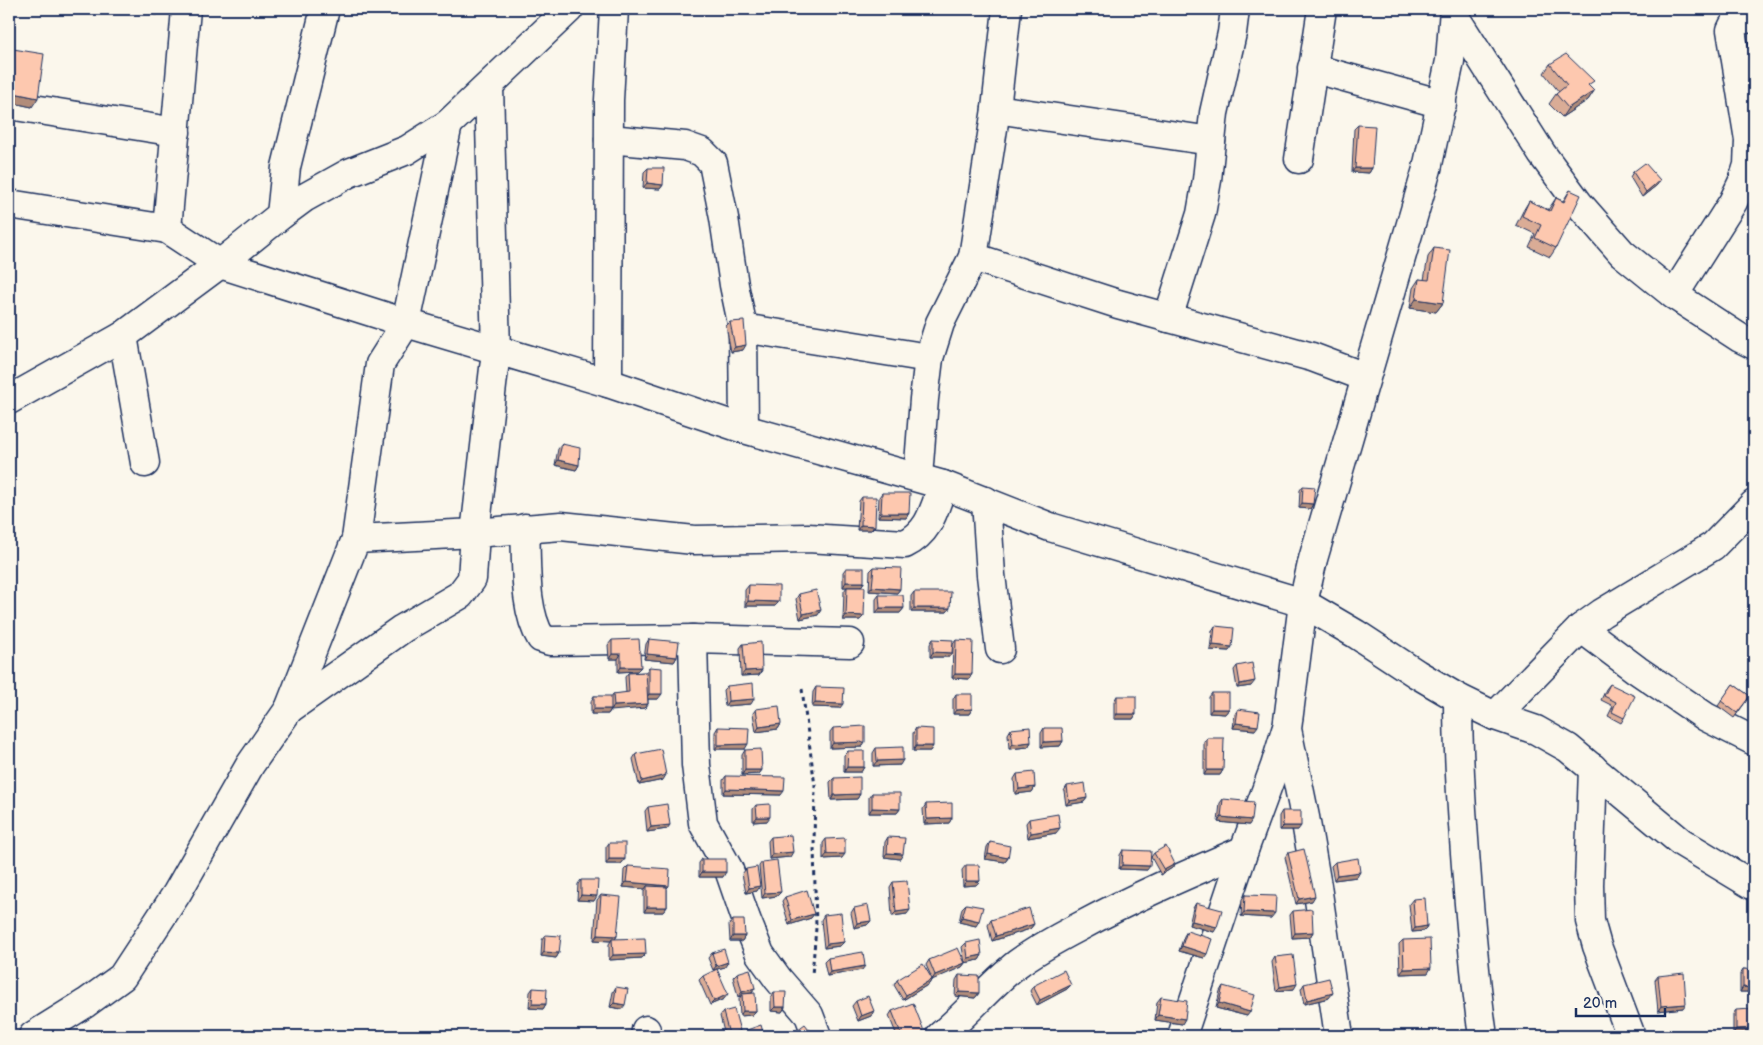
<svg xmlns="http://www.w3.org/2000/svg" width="1763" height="1045" font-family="'Balsamiq Sans',sans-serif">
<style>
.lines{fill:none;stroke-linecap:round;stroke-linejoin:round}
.minor-casing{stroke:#1b2f5e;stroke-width:31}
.path{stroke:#1b2f5e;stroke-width:3;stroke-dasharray:4 4;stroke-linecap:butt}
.minor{stroke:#fbf7ec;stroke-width:28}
.wall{fill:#daac96;stroke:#1b2f5e}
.shaded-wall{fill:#b18c7a;stroke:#1b2f5e}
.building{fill:#fdc8af;stroke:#1b2f5e}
</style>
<rect width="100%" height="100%" fill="#fbf7ec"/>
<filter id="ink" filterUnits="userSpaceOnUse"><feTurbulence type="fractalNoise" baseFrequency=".02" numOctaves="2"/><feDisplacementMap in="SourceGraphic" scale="10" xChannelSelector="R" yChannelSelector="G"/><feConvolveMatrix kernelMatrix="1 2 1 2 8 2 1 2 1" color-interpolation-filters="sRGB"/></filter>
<g filter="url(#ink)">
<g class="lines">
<!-- minor casing -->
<g class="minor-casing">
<g id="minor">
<path d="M186,9L167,229L220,264L406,323L608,383L744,429L943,485L1050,527L1303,603L1356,634L1417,674L1458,698L1495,716L1536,730L1568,748L1681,842L1754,886"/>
<path d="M1455,17L1542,154L1579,204L1622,253L1674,295L1740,338L1754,345"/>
<path d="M1312,68L1442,104"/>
<path d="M9,105L176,132"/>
<path d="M996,109L1211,141"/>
<path d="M609,139L685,146L702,152L713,163L724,218L734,285L743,328"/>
<path d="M1299,159L1322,9"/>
<path d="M9,204L167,229"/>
<path d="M281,215L286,167L325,9"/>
<path d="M973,257L1118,304L1312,357L1365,377"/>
<path d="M1674,295L1733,202L1743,181L1748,165L1749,140L1731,30C1735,19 1744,19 1754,18"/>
<path d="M1168,318L1201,214L1207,180L1214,113L1232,33L1235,9"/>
<path d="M123,336L145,463"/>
<path d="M608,383L609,100L614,9"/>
<path d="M9,400L123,336L220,264L281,215L304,198L349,173L407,150L448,124L569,9"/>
<path d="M744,429L743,328L929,358"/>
<path d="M918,477L924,399L929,358L940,323L973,257L996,109L1007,9"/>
<path d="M986,501L991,575L1000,649"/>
<path d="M525,528C527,561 523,609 541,638L550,641L693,639L850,643"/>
<path d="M356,539L475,533L496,351L489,86"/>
<path d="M1581,628L1637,670L1706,717L1754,741"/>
<path d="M693,639L696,765L703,823L729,870L746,919L760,954L778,979L809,1015L817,1036"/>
<path d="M1458,698C1458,763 1463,828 1468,892C1472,940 1476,989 1483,1036"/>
<path d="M289,709L356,539L380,364L406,323L448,124"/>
<path d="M1495,716L1581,628L1602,613L1713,546L1754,504"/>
<path d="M1593,768L1589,885L1590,921L1597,946L1631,1036"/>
<path d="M33,1036L86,1003L122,977L177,893L250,765L289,709L402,629L460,595L472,579L475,533L561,526L694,540L808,538L905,544C930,532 934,509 943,485"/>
<path d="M645,1036L646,1030"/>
<path d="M940,1036C967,1014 989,986 1017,964C1037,949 1058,938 1079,927C1132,898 1188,874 1244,850"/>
<path d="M1182,1036L1244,850L1275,766L1286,730"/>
<path d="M1339,1036L1317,886L1305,817L1287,729L1303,603L1313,559L1427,169L1450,61L1454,9"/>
</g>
</g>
<!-- path -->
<g class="path">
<path d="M129,9L157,14"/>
<path d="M802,689L815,786L814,847L816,928L812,975"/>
</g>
<!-- minor -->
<use href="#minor" class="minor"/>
</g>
<!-- wall -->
<g class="wall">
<path d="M13,49L32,107L9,102V55Z"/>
<path d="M1550,64L1594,91L1588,100L1562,117L1549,104L1556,94L1559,92L1544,73Z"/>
<path d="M1358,125L1372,168L1369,173L1352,172L1354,129Z"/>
<path d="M648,168L663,185L660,189L643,188L644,172Z"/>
<path d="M1633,172L1660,180L1657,185L1642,197L1630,177Z"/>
<path d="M1570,190L1556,248L1550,257L1529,247L1535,234L1516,225L1523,211L1529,201L1548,210L1556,198L1563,201Z"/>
<path d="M1434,248L1443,303L1436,312L1410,308L1413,288L1419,279L1424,280L1428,257Z"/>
<path d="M730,322L743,350L731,352L726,326Z"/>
<path d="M562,444L579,465L576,470L555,465L558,449Z"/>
<path d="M1303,486L1313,504L1310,509L1299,508L1300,490Z"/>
<path d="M882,493L909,513L906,518L878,517L879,497Z"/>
<path d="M862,497L871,530H857L859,501Z"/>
<path d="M874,567L900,589L897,593L869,591L870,571Z"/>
<path d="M846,568L864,582L861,587L860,620H843L844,591L847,587H843V572Z"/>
<path d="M749,585L775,606H745V590Z"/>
<path d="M914,592L950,608L947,612H911V596Z"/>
<path d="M799,594L818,615L800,619L796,599Z"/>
<path d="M879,595L904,608L900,613H876V599Z"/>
<path d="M1215,626L1229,651L1210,650L1212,631Z"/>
<path d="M649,639L677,657L674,662L644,659L646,644Z"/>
<path d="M933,639L952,653L949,657H930V644Z"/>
<path d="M612,640L637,671L618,672V659H609L608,645Z"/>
<path d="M956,640L972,674L969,679L952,678L953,644Z"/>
<path d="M743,644L762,670L759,675L741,676L740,648Z"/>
<path d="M1237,666L1251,686L1237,688L1234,670Z"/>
<path d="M649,667L658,699H648V704L645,708L611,710L608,714H591V701L594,696L611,697L613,694L626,693L625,677L628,673L646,672Z"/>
<path d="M1610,684L1624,718L1621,723L1608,716L1613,706L1601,700L1606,689Z"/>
<path d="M1733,684L1750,696L1734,718L1718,706Z"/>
<path d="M727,686L751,704L725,706L723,690Z"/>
<path d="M816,687L840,708L812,707L813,692Z"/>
<path d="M1212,693L1229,709L1225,714L1209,713V697Z"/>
<path d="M956,694L972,709L969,714H953V699Z"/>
<path d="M1117,696L1136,714L1133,719H1114V701Z"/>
<path d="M756,709L781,724L778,729L756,732L753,713Z"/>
<path d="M1238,709L1255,730L1233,728L1235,714Z"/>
<path d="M718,727L745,749H715V732Z"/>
<path d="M833,728L862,747L830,748V732Z"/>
<path d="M916,728L933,746L930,751H913V733Z"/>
<path d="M1044,728L1063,741L1060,746L1041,747V733Z"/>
<path d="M1011,729L1031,742L1028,747L1009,749L1008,734Z"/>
<path d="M1207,738L1223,770L1220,775H1204V742Z"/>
<path d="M876,748L900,765L873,766V753Z"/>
<path d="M745,750L762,770L759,774L742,775V755Z"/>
<path d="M848,751L864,767L861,772H844V755Z"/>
<path d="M636,754L663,780L639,785L633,759Z"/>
<path d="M1017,774L1035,787L1032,792L1015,794L1014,779Z"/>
<path d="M726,776L781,795L723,794V780Z"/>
<path d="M834,778L860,794L857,799L831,800L830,782Z"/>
<path d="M1067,786L1087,798L1084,802L1066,805L1064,791Z"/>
<path d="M872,793L900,809L897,813H869V797Z"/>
<path d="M1223,799L1249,825L1218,822L1220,803Z"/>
<path d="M926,804L952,818L949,823L924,824L923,809Z"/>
<path d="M756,805L767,821L753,822V809Z"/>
<path d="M648,807L667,829L647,832L645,811Z"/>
<path d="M1282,811L1298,830H1279V816Z"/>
<path d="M1029,819L1056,833L1028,838L1026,823Z"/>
<path d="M771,837L790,857L769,859L768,841Z"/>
<path d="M888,837L900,859L884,857L885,842Z"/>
<path d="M826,839L842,858L823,859V843Z"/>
<path d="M990,842L1008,858L1005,862L985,859L987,847Z"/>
<path d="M609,843L625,859L621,864H606V847Z"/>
<path d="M1123,850L1147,870L1119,869L1120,855Z"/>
<path d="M1154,853L1172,868L1161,875L1151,857Z"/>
<path d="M1288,853L1312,901L1296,904L1285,857Z"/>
<path d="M702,859L723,877H699V863Z"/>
<path d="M762,862L777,896L762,898L759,866Z"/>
<path d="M1335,862L1357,877L1334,880L1331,866Z"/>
<path d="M966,865L980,881L976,885L963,886L962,870Z"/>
<path d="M628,866L667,889V907L663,912H644V891L645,889L623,887L624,870Z"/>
<path d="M746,869L757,891L746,893L742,874Z"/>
<path d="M581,880L594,901L577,900L578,884Z"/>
<path d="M893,882L907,914L892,916L890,887Z"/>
<path d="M601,895L617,936L615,939L646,954L642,958L609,960V944L611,941L594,940L597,900Z"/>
<path d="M1245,895L1271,918L1241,916L1242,899Z"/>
<path d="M785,897L814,914L811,918L789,925L782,901Z"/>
<path d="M1413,899L1427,926L1424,931L1412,932L1409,904Z"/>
<path d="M1196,903L1214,932L1189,925L1193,908Z"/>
<path d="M966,904L976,926L959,922L962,908Z"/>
<path d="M854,908L867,925L854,928L851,913Z"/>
<path d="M1293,911L1313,932L1310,937L1292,938L1290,915Z"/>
<path d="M824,915L844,942L840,946L824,948L821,920Z"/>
<path d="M733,920L745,936L742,941H730L729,925Z"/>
<path d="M991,920L1034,924L1030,929L992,941L988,925Z"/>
<path d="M1187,931L1204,958L1179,951L1184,936Z"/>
<path d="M545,935L559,953L556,958L541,956L542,940Z"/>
<path d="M1403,940L1428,973L1400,974L1399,944Z"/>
<path d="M966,943L982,955L979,960L965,963L962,967L932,979L929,984L903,1000L894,985L897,980L931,976L926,965L929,960L965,963L962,947Z"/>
<path d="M712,953L725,967L713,970L708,958Z"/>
<path d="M1275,957L1294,989L1276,991L1272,962Z"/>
<path d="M828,958L862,970L827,976L824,962Z"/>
<path d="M1743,969L1754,970V992H1740V974Z"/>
<path d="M737,973L755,988L752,993L756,1011L752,1015L740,1016L739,999L741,996L738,997L733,977Z"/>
<path d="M959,975L979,993L975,998L955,996L956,980Z"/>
<path d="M703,976L724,999L710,1005L699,980Z"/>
<path d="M1658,976L1683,1008L1658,1011L1655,980Z"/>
<path d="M1304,984L1329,998L1304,1004L1301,989Z"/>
<path d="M1033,986L1067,989L1037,1005L1030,991Z"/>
<path d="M1223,986L1247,1016L1216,1008L1220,991Z"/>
<path d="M616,987L622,1009L610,1007L613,992Z"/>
<path d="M533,988L546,1004L543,1009L529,1008L530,992Z"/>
<path d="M774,992L785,1007L782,1012L771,1011V997Z"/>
<path d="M1161,997L1182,1024L1155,1020L1157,1002Z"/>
<path d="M856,1001L871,1016L858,1021L852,1006Z"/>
<path d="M1736,1010L1750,1032L1733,1034V1014Z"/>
<path d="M892,1011L926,1036H897L889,1016Z"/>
<path d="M723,1012L740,1031L737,1035L733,1036H725L720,1016Z"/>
<path d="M747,1030L764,1036H734L744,1034Z"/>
</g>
<!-- shaded-wall -->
<g class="shaded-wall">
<path d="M1594,91L1588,100L1562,117L1568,108Z"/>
<path d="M9,92L38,98L32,107L9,102Z"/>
<path d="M1355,168H1372L1369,173L1352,172Z"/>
<path d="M1660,180L1657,185L1642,197L1646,192Z"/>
<path d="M647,183L663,185L660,189L643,188Z"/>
<path d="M1416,299L1443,303L1436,312L1410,308Z"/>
<path d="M746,345L743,350L731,352L735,347Z"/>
<path d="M558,460L579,465L576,470L555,465Z"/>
<path d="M1302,503L1313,504L1310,509L1299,508Z"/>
<path d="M881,513H909L906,518L878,517Z"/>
<path d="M861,525L875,526L871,530H857Z"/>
<path d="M846,582H864L861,587H843Z"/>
<path d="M872,587L900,589L897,593L869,591Z"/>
<path d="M748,601L779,602L775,606H745Z"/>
<path d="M880,608H904L900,613H876Z"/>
<path d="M914,608H950L947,612H911Z"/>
<path d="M821,610L818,615L800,619L803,614Z"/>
<path d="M846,615L864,616L860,620H843Z"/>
<path d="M1213,645L1232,647L1229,651L1210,650Z"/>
<path d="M933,652L952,653L949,657H930Z"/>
<path d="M612,654H621L618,659H609Z"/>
<path d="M647,654L677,657L674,662L644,659Z"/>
<path d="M621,667H641L637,671L618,672Z"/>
<path d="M762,670L759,675L741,676L745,671Z"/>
<path d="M955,674H972L969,679L952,678Z"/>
<path d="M1255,681L1251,686L1237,688L1240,684Z"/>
<path d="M649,694H662L658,699H646Z"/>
<path d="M754,699L751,704L725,706L728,701Z"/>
<path d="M815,703L843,704L840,708L812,707Z"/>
<path d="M648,704L645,708L611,711L614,706Z"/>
<path d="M594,709H611L608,714H591Z"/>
<path d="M972,709L969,714H953L956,710Z"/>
<path d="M1212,709H1229L1225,714L1209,713Z"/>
<path d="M1117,714H1136L1133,719H1114Z"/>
<path d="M1236,723L1258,726L1255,730L1233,728Z"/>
<path d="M781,724L778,729L756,732L759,727Z"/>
<path d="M1063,741L1060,746L1041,747L1044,742Z"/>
<path d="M865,742L862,747L830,748L833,743Z"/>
<path d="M1031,742L1028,747L1009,749L1013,744Z"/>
<path d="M748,744L745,749H715L718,745Z"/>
<path d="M916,746H933L930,751H913Z"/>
<path d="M903,760L900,765L873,766L877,761Z"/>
<path d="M847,767H864L861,772H844Z"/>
<path d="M745,770H762L759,774L742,775Z"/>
<path d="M1207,770H1223L1220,775H1204Z"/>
<path d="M666,775L663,780L639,785L642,781Z"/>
<path d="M1035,787L1032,792L1015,794L1019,789Z"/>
<path d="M726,789L784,791L781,795L723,794Z"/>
<path d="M860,794L857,799L831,800L834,795Z"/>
<path d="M1087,798L1084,802L1066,805L1069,801Z"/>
<path d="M872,808L900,809L897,813H869Z"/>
<path d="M757,817H770L767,821L753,822Z"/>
<path d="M1221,817L1252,820L1249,825L1218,822Z"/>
<path d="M952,818L949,823L924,824L927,819Z"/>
<path d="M670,825L667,829L647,832L651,827Z"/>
<path d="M1283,826H1301L1298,830H1279Z"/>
<path d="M1060,828L1056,833L1028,838L1031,833Z"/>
<path d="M793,852L790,857L769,859L772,854Z"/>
<path d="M887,853L903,854L900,859L884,857Z"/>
<path d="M827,854H845L842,858L823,859Z"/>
<path d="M988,854L1008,858L1005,862L985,859Z"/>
<path d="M609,859H625L621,864H606Z"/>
<path d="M1175,864L1172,868L1161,875L1164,870Z"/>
<path d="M1122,865L1150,866L1147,870L1119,869Z"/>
<path d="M702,872H726L723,877H699Z"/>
<path d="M1360,872L1357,877L1334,880L1337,875Z"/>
<path d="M966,881H980L976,885L963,886Z"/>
<path d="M626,882L669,886L665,890L647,886L645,889L623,887Z"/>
<path d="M760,886L757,891L746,893L749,888Z"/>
<path d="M781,892L777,896L762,898L765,893Z"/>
<path d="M581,895L597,896L594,901L577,900Z"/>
<path d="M1315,896L1312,901L1296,904L1299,899Z"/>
<path d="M647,907H667L663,912H644Z"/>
<path d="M910,910L907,914L892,916L896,912Z"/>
<path d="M1244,912L1275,913L1271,918L1241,916Z"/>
<path d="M814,914L811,918L789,925L792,920Z"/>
<path d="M962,917L979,921L976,926L959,922Z"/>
<path d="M871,921L867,925L854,928L857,923Z"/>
<path d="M1192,921L1217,927L1214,932L1189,925Z"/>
<path d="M1034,924L1030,929L992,941L996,936Z"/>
<path d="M1427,926L1424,931L1412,932L1415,928Z"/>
<path d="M1313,932L1310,937L1292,938L1295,933Z"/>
<path d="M598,935L617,936L614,941L612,939L611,941L594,940Z"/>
<path d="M733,936H745L742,941H730Z"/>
<path d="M844,942L840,946L824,948L827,944Z"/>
<path d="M1182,946L1207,954L1204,958L1179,951Z"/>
<path d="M544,952L559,953L556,958L541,956Z"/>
<path d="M646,954L642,958L609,960L613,955Z"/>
<path d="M982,955L979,960L965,963L968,958Z"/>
<path d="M728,962L725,967L713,970L716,966Z"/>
<path d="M965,963L962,967L932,980L935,975Z"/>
<path d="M865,966L862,970L827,976L830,972Z"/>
<path d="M1431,968L1428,973L1400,974L1404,969Z"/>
<path d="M932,979L929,984L903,1000L906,995Z"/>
<path d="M1297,984L1294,989L1276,991L1280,987Z"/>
<path d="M1071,985L1067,989L1037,1005L1040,1000Z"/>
<path d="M1743,987L1754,988V992H1740Z"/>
<path d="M755,988L752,993L742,994L741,996L738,997L742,992Z"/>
<path d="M959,992L979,993L975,998L955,996Z"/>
<path d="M1333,993L1329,998L1304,1004L1307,1000Z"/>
<path d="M728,994L724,999L710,1005L714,1001Z"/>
<path d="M614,1003L625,1005L622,1009L610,1007Z"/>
<path d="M1219,1003L1250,1012L1247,1016L1216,1008Z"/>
<path d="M532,1004H546L543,1009L529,1008Z"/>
<path d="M1686,1004L1683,1008L1658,1011L1661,1006Z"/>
<path d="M775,1007H785L782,1012L771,1011Z"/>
<path d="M743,1011H756L752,1015L740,1016Z"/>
<path d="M874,1011L871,1016L858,1021L861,1016Z"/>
<path d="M1158,1015L1185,1019L1182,1024L1155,1020Z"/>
<path d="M1753,1028L1750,1032L1733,1034L1736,1029Z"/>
<path d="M740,1031L737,1035L733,1036H727L729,1034Z"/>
</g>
<!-- building -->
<g class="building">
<path d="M13,49L44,54L38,98L9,92V84Z"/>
<path d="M1566,54L1594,81L1588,85L1594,91L1568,108L1556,94L1567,85L1550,64Z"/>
<path d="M1358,125L1375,126L1372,168H1355Z"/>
<path d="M1645,163L1660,180L1646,192L1633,172Z"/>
<path d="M648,168H664L663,185L647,183Z"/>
<path d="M1570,190L1581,195L1556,248L1535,238L1541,225L1522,216L1529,201L1550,211L1556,198L1564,202Z"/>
<path d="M1434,248L1450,250L1443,303L1416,299L1419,279L1429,280Z"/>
<path d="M744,321L746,345L735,347L730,322Z"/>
<path d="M562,444L580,448L579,465L558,460Z"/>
<path d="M1303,486L1315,487L1313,504L1302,503Z"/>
<path d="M882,493H910L909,513H881Z"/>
<path d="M862,497H876L875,526L861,525Z"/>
<path d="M874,567L901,568L900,589L872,587Z"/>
<rect x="846" y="568" width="18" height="14"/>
<path d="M749,585L779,586V602L748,601Z"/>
<path d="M847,587H865L864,616L846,615Z"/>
<path d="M816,590L821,610L803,614L799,594Z"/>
<path d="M914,592H951L950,608H914Z"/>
<path d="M879,595H903L904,608H880Z"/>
<path d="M1215,626L1234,628L1232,647L1213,645Z"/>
<path d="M639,639L641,667H621V654H612V640Z"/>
<path d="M649,639L679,642L677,657L647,654Z"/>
<path d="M933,639L953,640L952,653L933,652Z"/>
<path d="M956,640L973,641L972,674H955Z"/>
<path d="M761,642L762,670L745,671L743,644Z"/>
<path d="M1252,663L1255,681L1240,684L1237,666Z"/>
<path d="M649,667L662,668V694H649Z"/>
<path d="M646,672L648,704L614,706L613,694L629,692L628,673Z"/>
<path d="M753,683L754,699L728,701L727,686Z"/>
<path d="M1610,684L1635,696L1624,718L1612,712L1616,702L1604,696Z"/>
<path d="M1733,684L1750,696L1737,713L1721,701Z"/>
<path d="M816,687L844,688L843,704L815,703Z"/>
<rect x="1212" y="693" width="17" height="16"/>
<path d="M956,694H972V709L956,710Z"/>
<rect x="594" y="696" width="17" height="13"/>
<rect x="1117" y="696" width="19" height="18"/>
<path d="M779,706L781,724L759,727L756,709Z"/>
<path d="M1238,709L1260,712L1258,726L1236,723Z"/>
<path d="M865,726V742L833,743V728Z"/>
<path d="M718,727L749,728L748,744L718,745Z"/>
<path d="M1030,727L1031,742L1013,744L1011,729Z"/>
<path d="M916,728L933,729V746H916Z"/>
<path d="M1044,728H1062L1063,741L1044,742Z"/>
<path d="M1207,738H1224L1223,770H1207Z"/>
<path d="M903,747V760L877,761L876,748Z"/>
<path d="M661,749L666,775L642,781L636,754Z"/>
<path d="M761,749L762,770H745V750Z"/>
<path d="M848,751H864V767H847Z"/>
<path d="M1034,772L1035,787L1019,789L1017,774Z"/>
<path d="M726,776L785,777L784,791L726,789Z"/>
<path d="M860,777V794L834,795V778Z"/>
<path d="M1085,783L1087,798L1069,801L1067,786Z"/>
<path d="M872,793H900V809L872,808Z"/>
<path d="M1223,799L1254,802L1252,820L1221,817Z"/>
<path d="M952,803V818L927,819L926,804Z"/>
<path d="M667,804L670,825L651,827L648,807Z"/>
<path d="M770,804V817H757L756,805Z"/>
<path d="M1282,811H1301V826H1283Z"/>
<path d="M1058,814L1060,828L1031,833L1029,819Z"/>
<path d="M791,835L793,852L772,854L771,837Z"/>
<path d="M888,837L905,838L903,854L887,853Z"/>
<path d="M845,838V854H827L826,839Z"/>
<path d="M990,842L1010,846L1008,858L988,854Z"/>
<rect x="609" y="843" width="16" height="16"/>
<path d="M1166,846L1175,864L1164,870L1154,853Z"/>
<path d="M1304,849L1315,896L1299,899L1288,853Z"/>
<path d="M1123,850L1151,851L1150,866L1122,865Z"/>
<path d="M1358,858L1360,872L1337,875L1335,862Z"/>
<rect x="702" y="859" width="24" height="13"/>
<path d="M777,860L781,892L765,893L762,862Z"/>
<path d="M966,865H979L980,881H966Z"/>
<path d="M628,866L670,869L669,886L626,882Z"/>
<path d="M757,867L760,886L749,888L746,869Z"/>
<path d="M581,880H598L597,896L581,895Z"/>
<path d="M907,881L910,910L896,912L893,882Z"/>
<path d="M647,886L667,887V907H647Z"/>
<path d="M807,890L814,914L792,920L785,897Z"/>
<path d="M601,895L621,897L617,936L598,935Z"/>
<path d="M1245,895L1276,896L1275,913L1244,912Z"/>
<path d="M1425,898L1427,926L1415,928L1413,899Z"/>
<path d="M1196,903L1222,910L1217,927L1192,921Z"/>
<path d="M966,904L983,907L979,921L962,917Z"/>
<path d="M868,905L871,921L857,923L854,908Z"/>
<path d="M1029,908L1034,924L996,936L991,920Z"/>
<path d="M1312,909L1313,932L1295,933L1293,911Z"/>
<path d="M841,913L844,942L827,944L824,915Z"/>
<path d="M733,920H744L745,936H733Z"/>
<path d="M1187,931L1212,939L1207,954L1182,946Z"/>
<path d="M545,935L561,936L559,953L544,952Z"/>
<path d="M645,938L646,954L613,955L612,939Z"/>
<path d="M1430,939L1431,968L1404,969L1403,940Z"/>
<path d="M980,940L982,955L968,958L966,943Z"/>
<path d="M958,948L965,963L935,975L929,960Z"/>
<path d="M724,949L728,962L716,966L712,953Z"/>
<path d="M863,952L865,966L830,972L828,958Z"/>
<path d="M1293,955L1297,984L1280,987L1275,957Z"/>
<path d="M923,964L932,979L906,995L897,980Z"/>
<path d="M717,969L728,994L714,1001L703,976Z"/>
<path d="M750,969L755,988L742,992L737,973Z"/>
<path d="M1743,969L1754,970V988L1743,987Z"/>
<path d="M1064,970L1071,985L1040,1000L1033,986Z"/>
<path d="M1684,973L1686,1004L1661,1006L1658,976Z"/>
<path d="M959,975L979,976V993L959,992Z"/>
<path d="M1329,978L1333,993L1307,1000L1304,984Z"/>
<path d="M1223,986L1255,995L1250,1012L1219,1003Z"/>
<path d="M616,987L628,989L625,1005L614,1003Z"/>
<path d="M533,988L547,989L546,1004H532Z"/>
<path d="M774,992H786L785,1007H775Z"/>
<path d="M755,993L756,1011H743L742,994Z"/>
<path d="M868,996L874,1011L861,1016L856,1001Z"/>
<path d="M1161,997L1187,1001L1185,1019L1158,1015Z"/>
<path d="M913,1003L926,1036H902L892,1011Z"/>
<path d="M734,1009L740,1031L729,1034L723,1012Z"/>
<path d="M1752,1009L1753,1028L1736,1029V1010Z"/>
<path d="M805,1024L812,1033L807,1036H795L793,1033Z"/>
<path d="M761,1025L764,1036H749L747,1030Z"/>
<path d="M521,1033L537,1036H520Z"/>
<path d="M1099,1033L1118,1036H1099Z"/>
<path d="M744,1034L745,1036H734Z"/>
</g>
</g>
<!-- margin -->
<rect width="1763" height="1045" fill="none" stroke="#fbf7ec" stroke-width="30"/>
<rect x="15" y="15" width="1733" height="1015" fill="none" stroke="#1b2f5e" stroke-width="2" filter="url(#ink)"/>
<!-- scale -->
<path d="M1576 1008v8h89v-8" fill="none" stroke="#1b2f5e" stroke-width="2.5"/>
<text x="1583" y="1008" font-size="15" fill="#1b2f5e" stroke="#fbf7ec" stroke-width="4" paint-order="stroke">20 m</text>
</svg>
